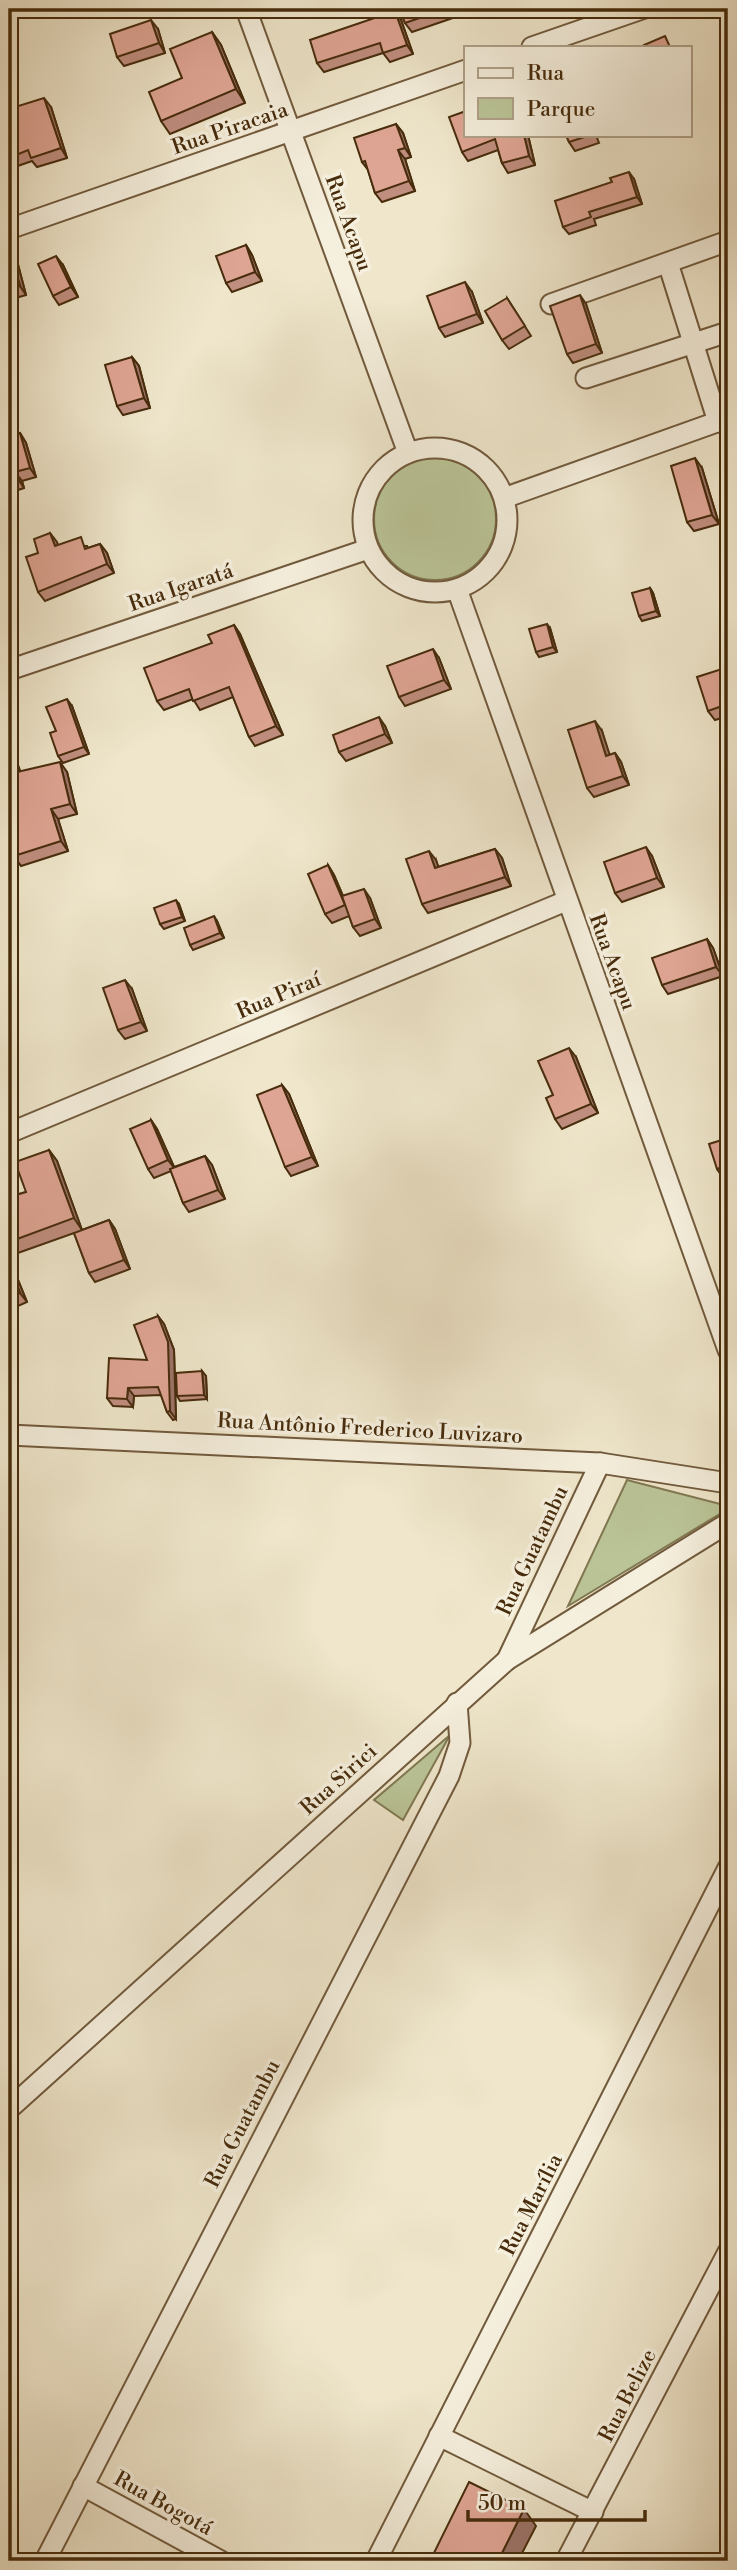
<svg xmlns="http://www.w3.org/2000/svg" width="737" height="2570" font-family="'Libre Bodoni',serif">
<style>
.green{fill:#bac497;stroke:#807852;stroke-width:2}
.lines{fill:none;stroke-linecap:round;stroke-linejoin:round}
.minor-casing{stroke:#715a3c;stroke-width:23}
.minor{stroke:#f5efdd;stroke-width:19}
.wall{fill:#c08e7f;stroke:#472c0c;stroke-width:2}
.shaded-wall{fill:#9c7468;stroke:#472c0c;stroke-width:2}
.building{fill:#dfa594;stroke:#472c0c;stroke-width:2}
.labels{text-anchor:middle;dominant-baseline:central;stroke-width:7;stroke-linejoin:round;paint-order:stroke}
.street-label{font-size:21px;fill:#472c0c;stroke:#f5efdd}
</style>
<rect width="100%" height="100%" fill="#efe6cb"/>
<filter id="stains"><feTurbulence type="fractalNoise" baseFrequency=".00286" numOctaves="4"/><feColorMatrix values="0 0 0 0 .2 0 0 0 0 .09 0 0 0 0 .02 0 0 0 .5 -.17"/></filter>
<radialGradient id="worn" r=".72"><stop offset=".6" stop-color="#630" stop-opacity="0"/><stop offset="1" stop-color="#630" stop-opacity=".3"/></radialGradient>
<!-- green -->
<g class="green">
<circle cx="435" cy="519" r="61"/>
<path d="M627,1480L728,1506V1509L568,1606Z"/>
<path d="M450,1735L403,1820L374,1800Z"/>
</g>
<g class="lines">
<!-- minor casing -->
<g class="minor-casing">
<g id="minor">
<path d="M246,9L408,453"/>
<path d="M532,47L642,9"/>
<path d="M9,229L466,70"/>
<path d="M668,263L718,422"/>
<path d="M551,304L728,241"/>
<path d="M586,378L728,332"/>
<circle cx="435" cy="520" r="72"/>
<path d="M504,498L728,418"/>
<path d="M457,589L728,1350"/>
<path d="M9,670L368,549"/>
<path d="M9,1133L566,901"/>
<path d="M9,1435L600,1463L728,1483"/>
<path d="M507,1660L600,1463"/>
<path d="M9,2109L507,1660L728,1523"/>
<path d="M439,2436L593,2512"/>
<path d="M83,2486L221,2561"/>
<path d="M45,2561L449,1776L460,1743L457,1703"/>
<path d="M376,2561L728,1868"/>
<path d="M566,2561L728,2252"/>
</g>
</g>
<!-- minor -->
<use href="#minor" class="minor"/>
</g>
<!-- wall -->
<g class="wall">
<path d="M399,9H479L412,32L405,23Z"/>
<path d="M395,11L401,20L413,54L390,62L383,53L324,72L317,63Z"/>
<path d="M158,29L165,53L124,66L117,57Z"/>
<path d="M212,32L221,45L245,103L170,134L161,121L182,78Z"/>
<path d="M9,104L12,108L51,107L67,158L37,167L32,161L9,169Z"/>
<path d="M396,124L403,133L411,157L405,159L415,191L382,202L375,193L368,170L362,162Z"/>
<path d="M466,135H528L535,165L508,173L502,163L498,150L468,161L462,152Z"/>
<path d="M566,135H596L599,143L575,151L569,142Z"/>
<path d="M634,179L642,204L594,219L596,225L569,234L563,227Z"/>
<path d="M246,245L252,255L262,281L232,292L226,283Z"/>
<path d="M9,248L16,257L26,295L9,300Z"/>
<path d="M63,265L78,297L59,305L53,296Z"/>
<path d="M472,292L483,323L445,337L439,328Z"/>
<path d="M507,298L531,336L509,349L502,340Z"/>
<path d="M586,304L602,353L573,363L567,354Z"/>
<path d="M132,357L139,366L150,408L123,415L117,406Z"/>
<path d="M20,433L26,443L36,477L22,481L24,488L9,493V436Z"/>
<path d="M702,468L719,524L694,531L687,522Z"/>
<path d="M50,533L58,545L87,546L88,548L100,544L107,553L114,573L45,601L38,592V553Z"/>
<path d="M650,588L653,593L660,616L642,621L639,616Z"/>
<path d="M234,625L240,634L283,735L255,746L249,737L233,697L200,710L193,699L164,710L157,701L212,643Z"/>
<path d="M550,628L557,652L539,657L536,652Z"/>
<path d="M439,658L451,689L405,706L399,697Z"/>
<path d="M728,667V716L715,720L708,711Z"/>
<path d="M72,706L89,754L63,763L58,756L56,731Z"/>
<path d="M385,726L392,743L346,761L339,752Z"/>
<path d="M602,731L609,755L615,753L621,762L629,785L594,797L587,788Z"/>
<path d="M9,740L20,771L67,772L77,814L58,819L68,851L21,866L14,856Z"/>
<path d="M495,849L502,858L511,886L428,913L422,904L436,860L438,867Z"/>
<path d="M652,856L664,887L622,902L615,893Z"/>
<path d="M328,865L334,875L343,896L370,898L381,928L360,936L353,927L349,916L332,923L325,914Z"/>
<path d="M179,904L185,921L164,929L160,924Z"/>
<path d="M217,921L224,938L193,950L190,945Z"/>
<path d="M707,939L713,948L723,976L668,994L662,985Z"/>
<path d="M132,989L147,1031L125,1039L118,1030Z"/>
<path d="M576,1057L598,1113L562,1129L555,1119L553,1095Z"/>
<path d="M282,1085L289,1094L318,1166L291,1176L285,1167Z"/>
<path d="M151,1120L157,1129L174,1167L205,1156L212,1165L225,1199L189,1212L183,1203L171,1171L154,1178L148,1169Z"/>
<path d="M728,1138V1177L723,1178L717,1169Z"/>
<path d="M49,1150L57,1161L82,1230L109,1220L115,1229L130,1269L95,1282L89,1273L74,1233L15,1254L9,1245V1197L26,1192Z"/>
<path d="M9,1266L16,1275L27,1302L9,1310Z"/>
<path d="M158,1316L164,1324L174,1350L176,1419L173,1420L167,1412L161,1395L134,1396L133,1407L113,1406L107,1398L147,1360Z"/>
<path d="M202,1371L206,1376L207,1399L180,1401L177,1396Z"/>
</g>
<!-- shaded-wall -->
<g class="shaded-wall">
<path d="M395,11L401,20L413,54L407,45Z"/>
<path d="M151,20L158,29L165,53L159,43Z"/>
<path d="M212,32L221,45L245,103L236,89Z"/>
<path d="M44,98L51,107L67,158L61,148Z"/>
<path d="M396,124L403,133L411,157L405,148Z"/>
<path d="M524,135H528L535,165L529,156Z"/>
<path d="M398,150L405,159L415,191L409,181Z"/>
<path d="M629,172L634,179L642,204L637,197Z"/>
<path d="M246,245L252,255L262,281L255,272Z"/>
<path d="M9,248L16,257L26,295L20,286Z"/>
<path d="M56,256L63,265L78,297L71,287Z"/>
<path d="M465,282L472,292L483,323L477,314Z"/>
<path d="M580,295L586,304L602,353L596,344Z"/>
<path d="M132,357L139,366L150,408L144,398Z"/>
<path d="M20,433L26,443L36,477L30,468Z"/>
<path d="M695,458L702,468L719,524L712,515Z"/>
<path d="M15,472L22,481L24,488L18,479Z"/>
<path d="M50,533L57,542L61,556L55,546Z"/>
<path d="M100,544L107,553L114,573L107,564Z"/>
<path d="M650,588L653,593L660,616L656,611Z"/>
<path d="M547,624L550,628L557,652L553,647Z"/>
<path d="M234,625L240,634L283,735L276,726Z"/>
<path d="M433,649L439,658L451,689L444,680Z"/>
<path d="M67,699L72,706L89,754L84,747Z"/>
<path d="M379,717L385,726L392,743L385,734Z"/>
<path d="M595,721L602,731L613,765L606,756Z"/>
<path d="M9,740L24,782L17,772L9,748Z"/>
<path d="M615,753L621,762L629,785L623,776Z"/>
<path d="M60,762L67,772L77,814L70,804Z"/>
<path d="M51,809L58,819L68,851L61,841Z"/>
<path d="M646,847L652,856L664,887L657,878Z"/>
<path d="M495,849L502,858L511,886L505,877Z"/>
<path d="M429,851L436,860L442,877L435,868Z"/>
<path d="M328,865L334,875L351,915L345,905Z"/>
<path d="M364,889L370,898L381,928L375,919Z"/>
<path d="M176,900L179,904L185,921L182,917Z"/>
<path d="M214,916L217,921L224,938L220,933Z"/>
<path d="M707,939L713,948L723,976L716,967Z"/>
<path d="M125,980L132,989L147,1031L141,1022Z"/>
<path d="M569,1048L576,1057L598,1113L591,1104Z"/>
<path d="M282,1085L289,1094L318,1166L312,1157Z"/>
<path d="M151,1120L157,1129L175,1169L168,1160Z"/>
<path d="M49,1150L57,1161L82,1230L74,1218Z"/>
<path d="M205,1156L212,1165L225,1199L218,1190Z"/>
<path d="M109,1220L115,1229L130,1269L124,1260Z"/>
<path d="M9,1266L16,1275L27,1302L20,1293Z"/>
<path d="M158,1316L164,1324L174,1350L176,1419L170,1411Z"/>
<path d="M202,1371L206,1376L207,1399L204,1395Z"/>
<path d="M128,1388L134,1396L133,1407L127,1399Z"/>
<path d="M524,2509L536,2526L518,2561H498Z"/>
</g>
<!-- building -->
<g class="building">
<path d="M399,9H446L405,23Z"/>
<path d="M395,11L407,45L383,53L380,43L317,63L310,40Z"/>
<path d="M151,20L159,43L117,57L110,34Z"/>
<path d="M212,32L236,89L161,121L149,92L182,78L170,49Z"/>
<path d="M665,36L670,47H645L644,45Z"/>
<path d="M44,98L61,148L31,158L28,150L9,158V107V109Z"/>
<path d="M466,111V135H524L529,156L502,163L495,139L462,152L449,117Z"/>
<path d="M396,124L405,148L398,150L409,181L375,193L365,161L362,162L354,138Z"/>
<path d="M566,135H591L569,142Z"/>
<path d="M629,172L637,197L589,212L591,217L563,227L555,201L612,182L610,178Z"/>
<path d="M246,245L255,272L226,283L216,256Z"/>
<path d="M9,248L20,286L9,289Z"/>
<path d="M56,256L71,287L53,296L38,264Z"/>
<path d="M465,282L477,314L439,328L427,296Z"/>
<path d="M580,295L596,344L567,354L550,306Z"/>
<path d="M507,298L525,326L502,340L485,311Z"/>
<path d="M132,357L144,398L117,406L105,365Z"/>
<path d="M20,433L30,468L15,472L18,479L9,481V436Z"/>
<path d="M695,458L712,515L687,522L671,466Z"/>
<path d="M50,533L55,546L81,537L85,549L100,544L107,564L38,592L26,557L38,553L34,539Z"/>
<path d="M650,588L656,611L639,616L632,593Z"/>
<path d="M547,624L553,647L536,652L529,629Z"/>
<path d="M234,625L276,726L249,737L229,687L193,701L189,689L157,701L144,668L212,643L208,635Z"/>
<path d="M433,649L444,680L399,697L387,666Z"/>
<path d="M728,667V704L708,711L697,677Z"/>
<path d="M67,699L84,747L58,756L50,733L56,731L46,707Z"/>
<path d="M379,717L385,734L339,752L333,735Z"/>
<path d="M595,721L606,756L615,753L623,776L587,788L568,730Z"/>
<path d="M9,748L17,772L60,762L70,804L51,809L61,841L14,856L9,842Z"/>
<path d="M646,847L657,878L615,893L604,862Z"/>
<path d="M495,849L505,877L422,904L406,859L429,851L435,868Z"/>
<path d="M328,865L345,905L325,914L308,874Z"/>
<path d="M364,889L375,919L353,927L342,896Z"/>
<path d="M176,900L182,917L160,924L154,908Z"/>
<path d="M214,916L220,933L190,945L184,928Z"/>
<path d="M707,939L716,967L662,985L652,958Z"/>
<path d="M125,980L141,1022L118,1030L103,988Z"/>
<path d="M569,1048L591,1104L555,1119L546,1098L553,1095L538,1061Z"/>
<path d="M282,1085L312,1157L285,1167L257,1095Z"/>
<path d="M151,1120L168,1160L148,1169L130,1129Z"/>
<path d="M728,1138V1165L717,1169L709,1144Z"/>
<path d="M49,1150L74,1218L9,1242V1197L26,1192L15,1162Z"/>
<path d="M205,1156L218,1190L183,1203L170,1169Z"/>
<path d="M109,1220L124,1260L89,1273L74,1233Z"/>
<path d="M9,1266L20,1293L9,1298Z"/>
<path d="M158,1316L168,1342L170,1411L167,1412L158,1387L128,1388L127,1399L107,1398L109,1358L147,1360L134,1325Z"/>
<path d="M202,1371L204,1395L177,1396L176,1373Z"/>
<path d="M469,2482L524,2509L498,2561H430Z"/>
</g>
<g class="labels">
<!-- street labels -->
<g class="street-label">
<text transform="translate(230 129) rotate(-19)">Rua Piracaia</text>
<text transform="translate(348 223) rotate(70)">Rua Acapu</text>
<text transform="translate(181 588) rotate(-19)">Rua Igaratá</text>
<text transform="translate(612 962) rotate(70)">Rua Acapu</text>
<text transform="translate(279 996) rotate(-23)">Rua Piraí</text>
<text transform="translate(370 1429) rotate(3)">Rua Antônio Frederico Luvizaro</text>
<text transform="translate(533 1551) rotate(-65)">Rua Guatambu</text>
<text transform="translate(339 1780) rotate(-42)">Rua Sirici</text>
<text transform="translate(243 2124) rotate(-63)">Rua Guatambu</text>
<text transform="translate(532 2205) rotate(-63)">Rua Marília</text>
<text transform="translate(628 2396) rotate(-63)">Rua Belize</text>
<text transform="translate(163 2504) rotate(29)">Rua Bogotá</text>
</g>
</g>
<!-- margin -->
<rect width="737" height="2570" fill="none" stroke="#efe6cb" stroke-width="35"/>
<rect x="10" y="10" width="716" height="2549" fill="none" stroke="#472c0c" stroke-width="3.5"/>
<rect x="18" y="18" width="702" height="2535" fill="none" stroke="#472c0c" stroke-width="2"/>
<!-- legend -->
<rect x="464" y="46" width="228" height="91" fill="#f5efdd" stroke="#afa189" stroke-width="2"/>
<rect x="478" y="68" width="35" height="10" fill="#f5efdd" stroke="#afa189" stroke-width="2"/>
<text x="527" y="80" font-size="21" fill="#472c0c">Rua</text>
<rect x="478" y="98" width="35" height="21" fill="#bac497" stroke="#afa189" stroke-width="2"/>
<text x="527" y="116" font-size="21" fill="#472c0c">Parque</text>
<!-- scale -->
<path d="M468 2510v10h177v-10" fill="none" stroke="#472c0c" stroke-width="3.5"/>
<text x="478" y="2510" font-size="21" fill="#472c0c" stroke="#f5efdd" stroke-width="5" paint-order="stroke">50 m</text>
<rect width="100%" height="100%" filter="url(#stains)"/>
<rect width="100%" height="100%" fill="url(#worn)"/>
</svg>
